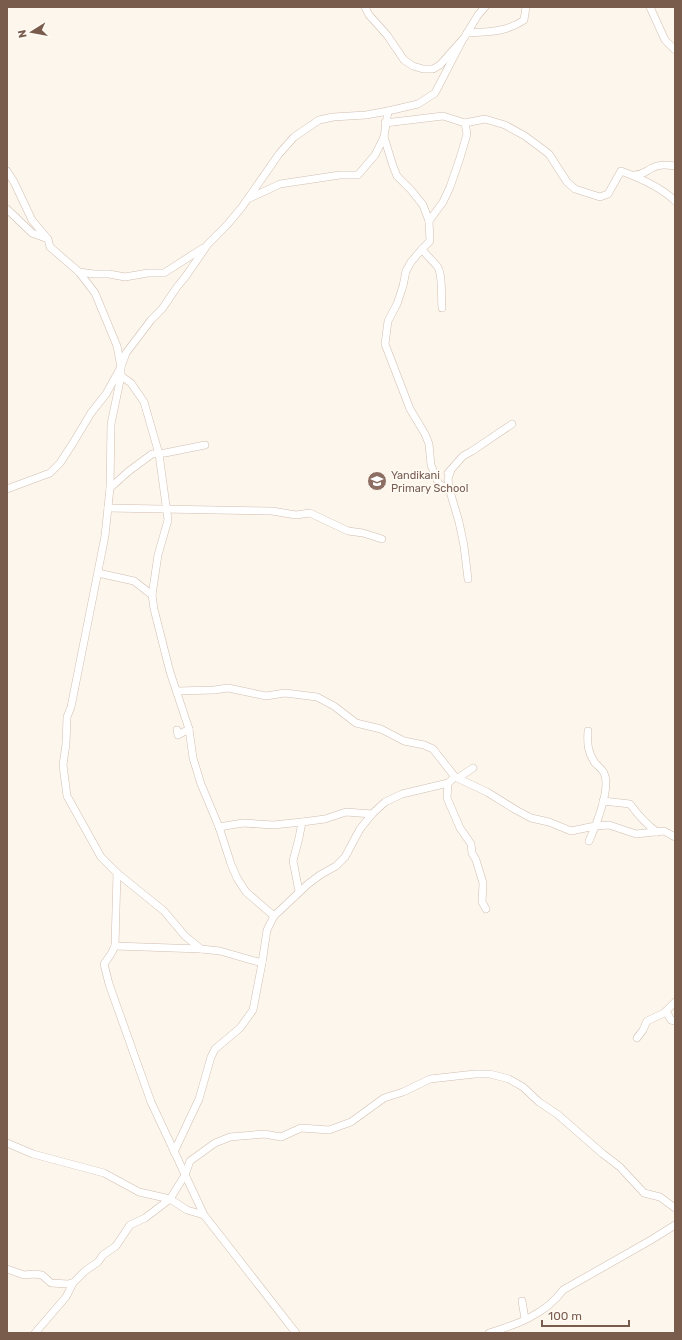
<svg xmlns="http://www.w3.org/2000/svg" width="682" height="1340" font-family="Rubik,sans-serif">
<style>
.lines{fill:none;stroke-linecap:round;stroke-linejoin:round}
.minor-casing{stroke:#d1beb0;stroke-width:8}
.minor{stroke:#fff;stroke-width:7}
.labels{text-anchor:middle;dominant-baseline:central;stroke-width:3.5;stroke-linejoin:round;paint-order:stroke}
.education-label{font-size:11px;fill:#785e54;stroke:#fffaf3;text-anchor:start}
</style>
<rect width="100%" height="100%" fill="#fdf6ec"/>
<g class="lines">
<!-- minor casing -->
<g class="minor-casing">
<g id="minor">
<path d="M365,7L369,15L387,35L404,60L413,66L423,69H433L440,65L464,38L478,15L485,7"/>
<path d="M650,7L665,40L675,50"/>
<path d="M467,33C488,32 507,32 524,20L526,7"/>
<path d="M388,111L384,137L393,166L397,176L411,190L423,205L429,221L430,241L422,249C427,256 432,260 437,266C443,273 441,298 442,308"/>
<path d="M385,123L443,116L465,123L485,119L505,125L525,136L549,154L567,182L575,189L600,197L608,194L621,171C640,178 661,187 675,201"/>
<path d="M7,171L14,182L32,220L47,238"/>
<path d="M634,175C643,175 644,172 652,168C659,164 667,165 675,166"/>
<path d="M250,198L280,184L340,175H358L375,155L384,137"/>
<path d="M7,209L32,233L48,239L50,247L79,272L95,293L117,346L121,367L106,394L91,413L73,443L60,463L50,473L7,489"/>
<path d="M429,221L443,202L450,187L460,158L467,134L465,123"/>
<path d="M422,249L411,262L406,271L403,286L397,304L388,321L385,344L410,409L425,434L429,444L431,465L437,480L439,484L450,490"/>
<path d="M79,272L94,274H109L125,277L148,273H164L203,248"/>
<path d="M121,376L131,383L144,402L159,454L168,520L158,555L152,595L154,609L170,672L189,729L178,735L177,730"/>
<path d="M451,470L448,479L449,488L459,522L464,546L468,579"/>
<path d="M448,473L463,456L472,451L512,424"/>
<path d="M110,488L129,471L152,454L165,453L205,445"/>
<path d="M108,508L272,511L296,515L310,513L348,531L363,533L382,539"/>
<path d="M98,573L134,581L152,595"/>
<path d="M177,691L214,690L228,688L266,696L285,693L317,697L334,706L356,723L381,729L404,741L424,745L433,749L455,777L487,792L516,810L531,818L549,822L571,831L595,826L609,825L636,834L664,831L675,837"/>
<path d="M588,731C587,744 588,753 595,763C598,766 602,769 604,773C611,788 596,825 589,841"/>
<path d="M458,778L473,768"/>
<path d="M448,783L447,798L460,828L471,844L472,853L476,860L483,883L482,902L486,909"/>
<path d="M603,801L630,804C638,815 646,824 657,832"/>
<path d="M219,827L243,823L273,825L302,822L325,819L346,812L372,814"/>
<path d="M117,873L164,911L185,936L201,949L220,951L262,963L267,930L274,916L246,892L237,878L231,864L219,827L201,784L193,758L189,729"/>
<path d="M299,891L293,861L299,838L302,822"/>
<path d="M274,916L308,884L320,875L336,866L345,857L360,829L372,814L385,802L402,794L448,783L455,777"/>
<path d="M115,946L201,949"/>
<path d="M666,1011L671,1020L675,1021"/>
<path d="M637,1038L643,1030L647,1021L664,1013L675,1002"/>
<path d="M7,1143L33,1154L104,1173L139,1192L170,1199"/>
<path d="M174,1152L199,1099L211,1057L215,1049L240,1028L253,1010L262,963"/>
<path d="M204,1215L187,1210L170,1199L185,1175L190,1161L215,1143L230,1137L264,1134L281,1137L301,1128L329,1130L351,1122L384,1098L403,1092L430,1079L475,1074H490L509,1079L523,1087L539,1102L557,1114L603,1154L620,1167L644,1193L660,1197L675,1208"/>
<path d="M7,1269L24,1275L34,1274L42,1275L51,1283L68,1284L73,1283L85,1271L98,1262L103,1255L116,1246L130,1225L145,1218L170,1199"/>
<path d="M522,1301L525,1319"/>
<path d="M35,1333L66,1297L73,1283"/>
<path d="M296,1333L204,1215L151,1102L109,984L104,964L111,954L115,946L117,873L101,857L67,796L63,765L66,744L67,717L71,707L105,536L110,488L111,424L121,376V367L126,353L151,320L162,309L177,287L186,276L208,244L227,225L242,207L279,154L294,137L319,120L333,117L366,115L388,111L418,104L435,93L462,41"/>
<path d="M489,1333C516,1325 546,1314 563,1290L651,1240L675,1225"/>
</g>
</g>
<!-- minor -->
<use href="#minor" class="minor"/>
</g>
<!-- icons -->
<defs>
<g id="school-disc" transform="scale(1)"><circle r="9.5" fill="#8d6e63" stroke="#fffaf3"/><path d="M0-5L7-2L0 1L-7-2ZM-4 1L0 2.5L4 1V4Q0 6-4 4Z" fill="#fff"/></g>
</defs>
<g fill-rule="evenodd">
<use href="#school-disc" x="377" y="481"/>
</g>
<g class="labels">
<!-- education labels -->
<g class="education-label">
<text x="391" y="475">Yandikani<tspan x="391" dy="13">Primary School</tspan></text>
</g>
</g>
<!-- border -->
<rect width="682" height="1340" fill="none" stroke="#7a5c4d" stroke-width="16"/>
<!-- north arrow -->
<g transform="translate(32 32) rotate(259)" stroke="#fffaf3" stroke-width="3" paint-order="stroke">
<path d="M0-3L7 15L0 10L-7 15Z" fill="#7a5c4d"/>
<text y="-6" font-size="11" font-weight="bold" text-anchor="middle" fill="#7a5c4d">N</text>
</g>
<!-- scale -->
<path d="M542 1320v6h87v-6" fill="none" stroke="#7a5c4d" stroke-width="2"/>
<text x="548" y="1320" font-size="12" fill="#7a5c4d" stroke="#fffaf3" stroke-width="3" paint-order="stroke">100 m</text>
</svg>
